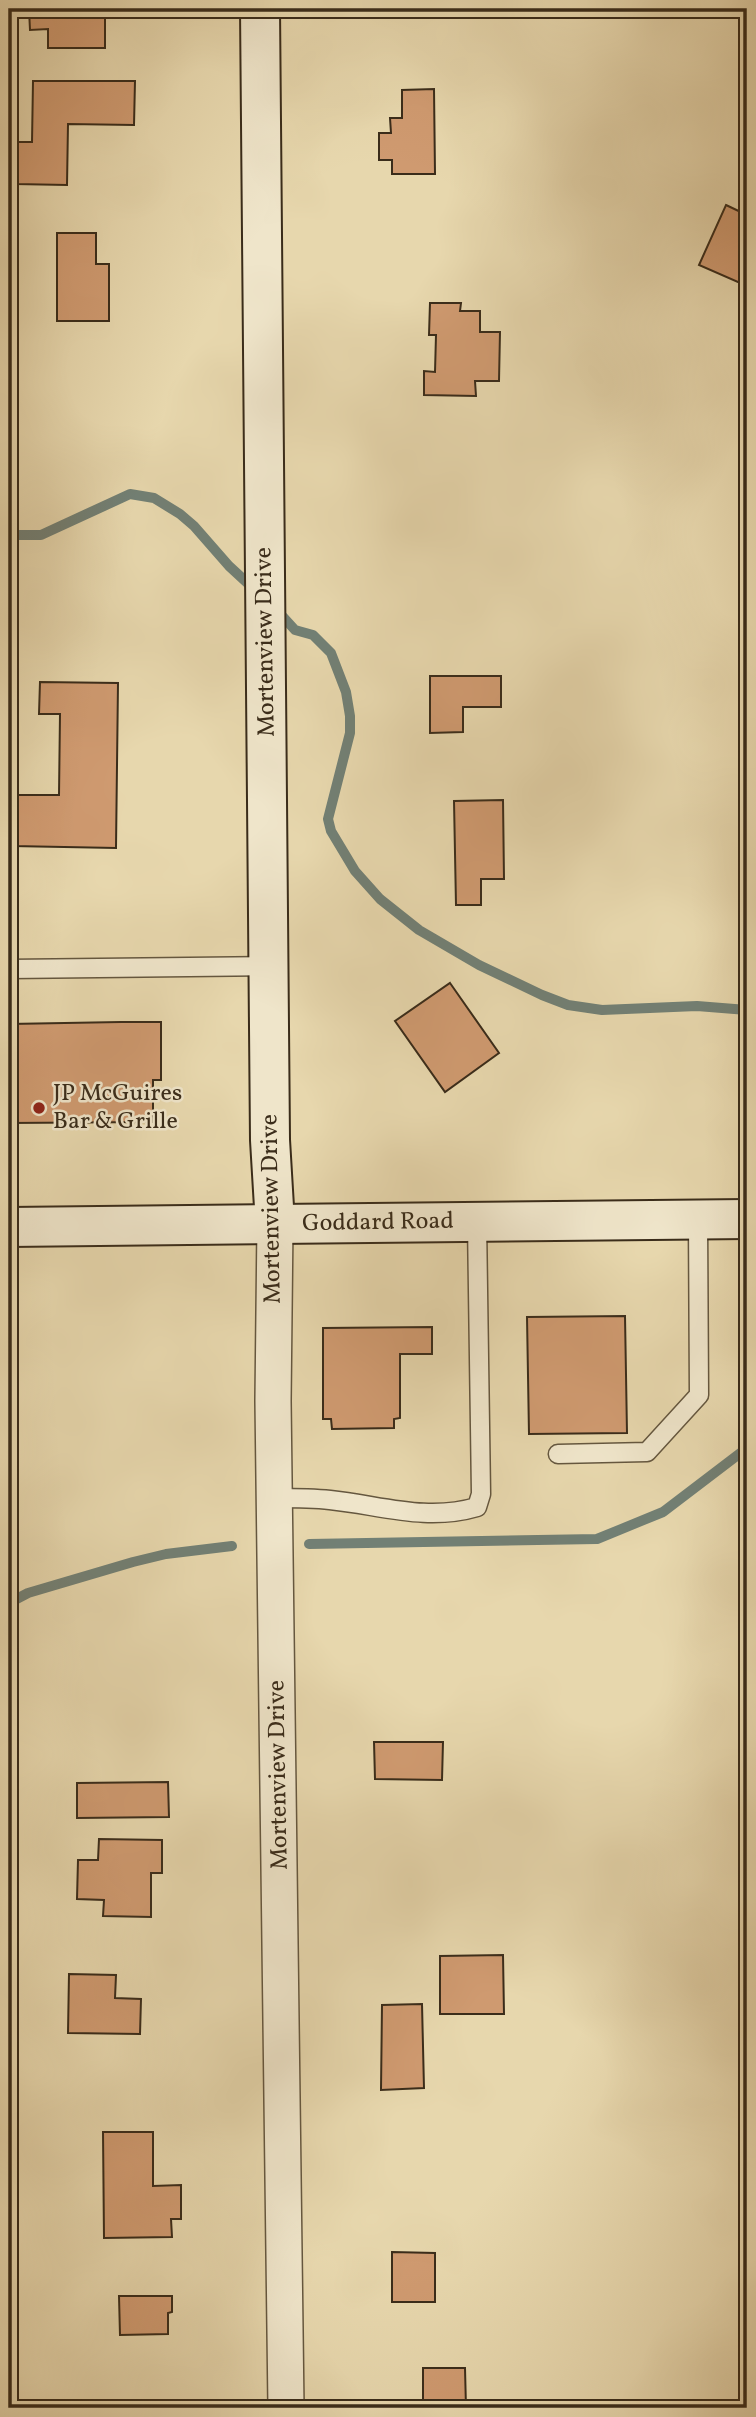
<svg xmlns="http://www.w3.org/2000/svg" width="756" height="2417" viewBox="0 0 756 2417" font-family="Vollkorn,serif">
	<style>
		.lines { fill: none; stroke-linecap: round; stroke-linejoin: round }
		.stream { stroke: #728075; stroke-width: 10 }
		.building { fill: #cf9a70; stroke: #3a2c1a; stroke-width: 2 }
		.lane-casing { stroke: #65573f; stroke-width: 21 }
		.street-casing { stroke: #65573f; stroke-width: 38 }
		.secondary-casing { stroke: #3a2c1a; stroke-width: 42 }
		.lane { stroke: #efe5ca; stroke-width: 18 }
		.street { stroke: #efe5ca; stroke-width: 35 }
		.secondary { stroke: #efe5ca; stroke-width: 38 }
		.poi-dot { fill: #8f2418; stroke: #efe5ca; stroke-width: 2.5 }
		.labels { text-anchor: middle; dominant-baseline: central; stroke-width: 5; stroke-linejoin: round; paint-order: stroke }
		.street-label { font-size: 24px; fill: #3a2c1a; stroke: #efe5ca }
		.poi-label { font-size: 24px; fill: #3a2c1a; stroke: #efe5ca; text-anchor: start }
	</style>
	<rect width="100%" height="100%" fill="#e7d7ad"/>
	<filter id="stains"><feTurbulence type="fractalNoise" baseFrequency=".00286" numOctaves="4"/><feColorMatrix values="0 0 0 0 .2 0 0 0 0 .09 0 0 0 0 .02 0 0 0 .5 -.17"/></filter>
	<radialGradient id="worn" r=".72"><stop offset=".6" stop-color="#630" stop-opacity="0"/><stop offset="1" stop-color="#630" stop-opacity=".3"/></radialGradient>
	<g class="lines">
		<g class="stream">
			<path d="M9 535H41L130 494 154 498 180 514 194 526 229 566 255 590"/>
			<path d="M275 608 295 630 313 635 331 653 346 692 350 716V733L328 819 331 831 355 871 380 899 419 930 479 965 542 995 568 1005 602 1010 697 1006 747 1010"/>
			<path d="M309 1544 597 1539 663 1512 747 1448"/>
			<path d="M9 1603 28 1593 133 1562 166 1554 232 1546"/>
		</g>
	</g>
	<g class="building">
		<path d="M29 9H124V18H105V48H48V29L30 30Z"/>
		<path d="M33 81H135L134 125 68 124 67 185 15 184 16 142H32Z"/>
		<path d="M434 89 435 174H392V160H379V133H391L390 118H402V90Z"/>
		<path d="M726 205 747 215V286L699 265Z"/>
		<path d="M57 233H96V264H109V321H57Z"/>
		<path d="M430 303H461L460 311H480V332H500L499 381H475L476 396 424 395V371L435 372 436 335H429Z"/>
		<path d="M430 676H501V707H463V732L430 733Z"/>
		<path d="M40 682 118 683 116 848 12 846V795H59L60 714H39Z"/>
		<path d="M503 800 504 879H481V905H456L454 801Z"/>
		<path d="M450 983 499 1053 445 1092 395 1021Z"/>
		<path d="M121 1022H161V1080H153V1122L9 1123V1024Z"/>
		<path d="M625 1316 627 1433 529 1434 527 1317Z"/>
		<path d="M432 1327V1354H400V1418L394 1419V1428L332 1429 331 1419H323V1328Z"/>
		<path d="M374 1742H443L442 1780 375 1779Z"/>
		<path d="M168 1782 169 1817 77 1818V1783Z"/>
		<path d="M99 1839 162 1840V1873H151V1917L103 1916 104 1900 77 1899 78 1860H98Z"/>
		<path d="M503 1955 504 2014H440V1956Z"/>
		<path d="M69 1974 116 1975 115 1998 141 1999 140 2034 68 2033Z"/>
		<path d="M422 2004 424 2088 381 2090 382 2005Z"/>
		<path d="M103 2132H153V2186L181 2185V2219H171L172 2237 104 2238Z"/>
		<path d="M392 2252 435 2253V2302H392Z"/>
		<path d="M119 2296H172V2312L168 2313V2334L120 2335Z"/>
		<path d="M423 2368H465L466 2408H402V2405H423Z"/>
	</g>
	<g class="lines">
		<defs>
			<g id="lane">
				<path d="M9 969 268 966"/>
				<path d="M558 1454 647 1452 699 1395 698 1220"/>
				<path d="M275 1498C294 1498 312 1498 330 1500 380 1505 426 1522 477 1507L481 1494 477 1222"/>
			</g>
			<path id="street" d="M275 1224 273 1401 286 2408"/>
			<g id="secondary">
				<path d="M260 9 270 1140 275 1224"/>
				<path d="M9 1227 747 1219"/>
			</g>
		</defs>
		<use href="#lane" class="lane-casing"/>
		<use href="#street" class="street-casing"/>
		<use href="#secondary" class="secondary-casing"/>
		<use href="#lane" class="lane"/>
		<use href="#street" class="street"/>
		<use href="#secondary" class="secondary"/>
	</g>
	<circle class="poi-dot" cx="39" cy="1108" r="7"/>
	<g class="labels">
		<g class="street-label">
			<text transform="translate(266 642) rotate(-91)">Mortenview Drive</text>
			<text transform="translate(272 1209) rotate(-91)">Mortenview Drive</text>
			<text transform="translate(378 1223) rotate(-1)">Goddard Road</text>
			<text transform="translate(279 1775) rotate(-91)">Mortenview Drive</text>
		</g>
		<g class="poi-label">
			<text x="53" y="1094">JP McGuires<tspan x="53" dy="28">Bar &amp; Grille</tspan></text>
		</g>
	</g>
	<rect width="756" height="2417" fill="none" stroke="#e7d7ad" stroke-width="35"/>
	<rect x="10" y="10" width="735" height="2396" fill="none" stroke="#3a2c1a" stroke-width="3.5"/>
	<rect x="18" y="18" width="721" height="2382" fill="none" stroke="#3a2c1a" stroke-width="2"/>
	<rect width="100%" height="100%" filter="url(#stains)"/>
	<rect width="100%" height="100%" fill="url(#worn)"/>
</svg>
